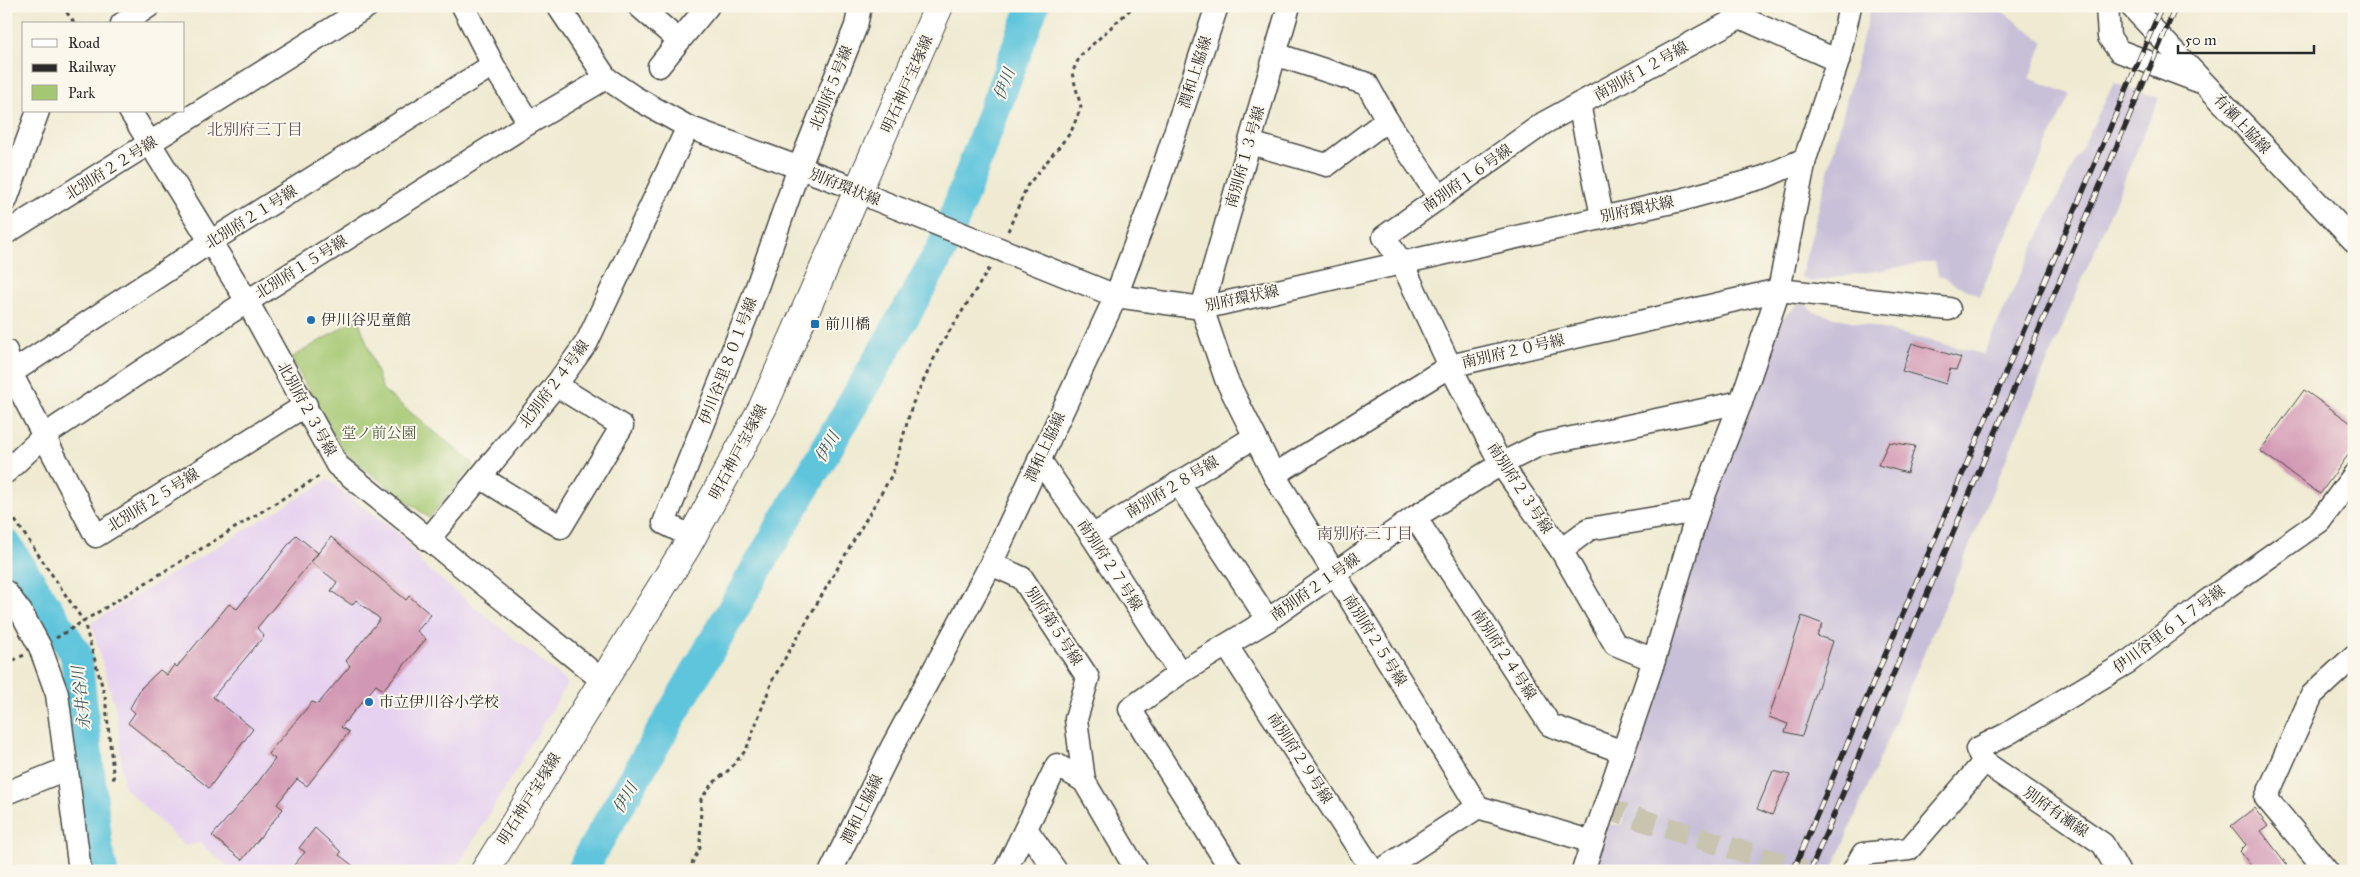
<svg xmlns="http://www.w3.org/2000/svg" width="2360" height="877" viewBox="0 0 2360 877" font-family="'IM FELL Great Primer','Noto Serif JP',serif">
	<style>
		.built { fill: #e6d2f0 }
		.industrial { fill: #c8bfd8 }
		.green { fill: #a4c771; stroke: #68794e }
		.lines { fill: none; stroke-linecap: round; stroke-linejoin: round }
		.river { stroke: #5fc5dc; stroke-width: 32 }
		.building { fill: #d297b3 }
		.minor-tunnel { stroke: #c8c4b0; stroke-width: 22; stroke-dasharray: 22 11; stroke-linecap: butt }
		.minor-casing { stroke: #484844; stroke-width: 25 }
		.major-casing { stroke: #484844; stroke-width: 30 }
		.path { stroke: #484844; stroke-width: 3; stroke-dasharray: 4 4; stroke-linecap: butt }
		.minor { stroke: #fff; stroke-width: 22 }
		.major { stroke: #fff; stroke-width: 28 }
		.rail-casing { stroke: #2b2b2b; stroke-width: 5.5 }
		.rail { stroke: #fbf7ec; stroke-width: 4; stroke-dasharray: 11; stroke-linecap: butt }
		.poi-dot { fill: #1f6fb2; stroke: #fbf7ec; stroke-width: 2 }
		.labels { text-anchor: middle; dominant-baseline: central; stroke-width: 4; stroke-linejoin: round; paint-order: stroke }
		.street-label { font-size: 15px; fill: #2b2b2b; stroke: #fbf7ec }
		.poi-label { font-size: 15px; fill: #2b2b2b; stroke: #fbf7ec; text-anchor: start }
		.park-label { font-size: 15px; fill: #4f5a40; stroke: #fbf7ec }
		.water-label { font-size: 16px; font-style: italic; fill: #3b5960; stroke: #fbf7ec }
		.neighbourhood-label { font-size: 16px; fill: #65515b; stroke: #fbf7ec }
	</style>
	<rect width="100%" height="100%" fill="#fbf7ec"/>
	<filter id="ink" filterUnits="userSpaceOnUse"><feTurbulence type="fractalNoise" baseFrequency=".02" numOctaves="2"/><feDisplacementMap in="SourceGraphic" scale="10" xChannelSelector="R" yChannelSelector="G"/><feConvolveMatrix kernelMatrix="1 2 1 2 8 2 1 2 1" color-interpolation-filters="sRGB"/></filter>
	<filter id="wash" filterUnits="userSpaceOnUse"><feTurbulence type="fractalNoise" baseFrequency=".0096" numOctaves="4" result="noise"/><feDisplacementMap in="SourceGraphic" scale="20" xChannelSelector="R" yChannelSelector="G"/><feGaussianBlur stdDeviation="1.12" result="paint"/><feColorMatrix in="noise" values="0 0 0 0 0 0 0 0 0 0 0 0 0 0 0 0 0 1.4 0 .05"/><feComposite in="paint" operator="in"/></filter>
	<g filter="url(#wash)">
		<rect width="100%" height="100%" fill="#efead1"/>
		<path class="built" d="M328 480 404 538 423 565 568 683 455 871H233L199 843 185 846 124 787 116 710 91 623Z"/>
		<g class="industrial">
			<path d="M1871 6H1995L2044 42 2029 78 2070 94 1979 296 1938 275 1935 261 1810 282 1801 276Z"/>
			<path d="M2114 83 2159 98 1832 871H1593L1608 824 1622 825 1628 805 1616 800 1774 326 1801 301 1814 312 1983 354 2055 202Z"/>
		</g>
		<path class="green" d="M358 318 383 390 474 464 429 518 344 453 291 358Z"/>
		<g class="lines">
			<g class="river">
				<path d="M6 545 76 654 97 848 102 871"/>
				<path d="M583 871 591 853 911 304 944 245 1033 6"/>
			</g>
		</g>
		<g id="blocks">
			<g class="building">
				<path d="M1912 343 1961 358 1956 370 1950 369 1946 384 1902 371Z"/>
				<path d="M2304 390 2354 425V447L2320 494 2260 451Z"/>
				<path d="M1889 442 1915 446 1907 473 1878 465Z"/>
				<path d="M296 535 318 553 257 628 264 636 213 697 253 729 209 788 128 723 135 713 130 708 141 688 160 670 167 675 174 665 177 667 229 604 237 609Z"/>
				<path d="M331 537 406 600 409 596 431 615 417 631 426 639 383 690 376 685 341 727 349 732 307 786 297 779 277 804 283 809 242 860 212 836 256 785 275 759 268 754 312 702 318 704 350 666 346 661 380 619 356 600 352 605 331 591 337 582 311 562Z"/>
				<path d="M1802 616 1823 624 1817 636 1833 641 1802 736 1785 732 1788 724 1769 717Z"/>
				<path d="M1773 771 1790 775 1772 815 1757 809Z"/>
				<path d="M2254 808 2268 826 2261 831 2292 871H2255L2240 851 2246 845 2231 826Z"/>
				<path d="M315 828 341 852 339 855 360 871H289L305 852 299 848Z"/>
			</g>
		</g>
	</g>
	<g filter="url(#ink)">
		<use href="#blocks" fill-opacity="0" stroke="#484844" stroke-width="1"/>
		<g class="lines">
			<path class="minor-tunnel" d="M1604 808 1805 871"/>
			<defs>
				<g id="minor">
					<path d="M463 6 493 65 529 123"/>
					<path d="M558 6 606 78 634 97 688 127 860 190 875 199 1116 296 1202 308 1681 200 1764 177 1805 159 1838 61 1850 6"/>
					<path d="M639 6 679 41 708 6"/>
					<path d="M1289 6 1202 308 1226 379 1274 475 1478 807"/>
					<path d="M1733 6 1740 17 1838 61"/>
					<path d="M2107 6 2109 37 2119 51 2198 81"/>
					<path d="M2131 6 2354 241"/>
					<path d="M122 24 149 6"/>
					<path d="M659 66 679 41"/>
					<path d="M1579 104 1544 123 1384 237 1402 263 1450 366 1501 464 1561 550 1615 644 1654 660"/>
					<path d="M130 111 247 301 337 465 602 680"/>
					<path d="M1387 120 1439 197"/>
					<path d="M1250 143 1327 165 1387 120 1367 84 1275 54"/>
					<path d="M6 200 38 111"/>
					<path d="M1602 216 1579 104 1740 17 1745 6"/>
					<path d="M6 233 368 6"/>
					<path d="M6 351 11 373 96 536 306 405"/>
					<path d="M11 373 210 242 493 65"/>
					<path d="M1039 459 1092 536 1180 673"/>
					<path d="M6 472 45 435 229 313 529 123 606 78"/>
					<path d="M1274 475 1450 366 1779 290 1949 309"/>
					<path d="M480 477 561 527 622 426 556 385"/>
					<path d="M1178 483 1268 620"/>
					<path d="M1415 517 1550 725 1623 752"/>
					<path d="M1092 536 1253 438"/>
					<path d="M692 537 664 523 748 312 799 168 856 26 860 6"/>
					<path d="M428 540 556 385 587 342 688 127"/>
					<path d="M1561 550 1589 529 1698 511"/>
					<path d="M991 564 1022 578 1088 678 1076 719 1084 781 1137 871"/>
					<path d="M6 592 21 612 40 647 57 694 80 871"/>
					<path d="M1227 646 1373 871"/>
					<path d="M6 793 66 769"/>
					<path d="M1026 829 1056 871"/>
					<path d="M831 871 891 749 991 564 1116 296 1159 181 1217 6"/>
					<path d="M1005 871 1057 765 1084 781"/>
					<path d="M1232 871 1130 709 1180 673 1268 620 1415 517 1501 464 1539 445 1741 402"/>
					<path d="M1380 871 1478 807 1592 842"/>
					<path d="M1583 871 1654 660 1698 511 1741 402 1779 290 1805 159"/>
					<path d="M1853 871 1863 854 1909 849 1984 762"/>
					<path d="M2118 871 2103 844 1984 762 1977 749 2007 734 2128 662 2204 603 2320 521 2354 475"/>
					<path d="M2327 871 2266 798 2312 695 2354 656"/>
				</g>
				<path id="major" d="M485 871 687 546 763 407 939 6"/>
			</defs>
			<use href="#minor" class="minor-casing"/>
			<use href="#major" class="major-casing"/>
			<g class="path">
				<path d="M62 6 75 24"/>
				<path d="M1008 231 1027 186 1071 132 1081 107 1072 73 1080 56 1134 6"/>
				<path d="M6 507 84 622 105 696 114 782"/>
				<path d="M56 638 321 475"/>
				<path d="M6 664 24 655"/>
				<path d="M688 871 700 848 701 799 712 784 730 769 746 750 773 679 893 473 912 405 940 346 991 266"/>
			</g>
			<use href="#minor" class="minor"/>
			<use href="#major" class="major"/>
			<defs>
				<g id="rail">
					<path d="M1793 871 2162 6"/>
					<path d="M1810 871 2176 6"/>
				</g>
			</defs>
			<use href="#rail" class="rail-casing"/>
			<use href="#rail" class="rail"/>
		</g>
	</g>
	<g class="poi-dot">
		<circle cx="311" cy="320" r="5"/>
		<rect x="810" y="319" width="10" height="10" rx="2.5"/>
		<circle cx="369" cy="702" r="5"/>
	</g>
	<g class="labels">
		<g class="street-label">
			<text transform="translate(1641 71) rotate(-29)">南別府１２号線</text>
			<text transform="translate(1195 72) rotate(-72)">潤和上脇線</text>
			<text transform="translate(907 84) rotate(-66)">明石神戸宝塚線</text>
			<text transform="translate(831 88) rotate(-68)">北別府５号線</text>
			<text transform="translate(2242 124) rotate(47)">有瀬上脇線</text>
			<text transform="translate(1245 157) rotate(-74)">南別府１３号線</text>
			<text transform="translate(111 168) rotate(-32)">北別府２２号線</text>
			<text transform="translate(1467 178) rotate(-35)">南別府１６号線</text>
			<text transform="translate(845 187) rotate(22)">別府環状線</text>
			<text transform="translate(1637 209) rotate(-12)">別府環状線</text>
			<text transform="translate(251 217) rotate(-32)">北別府２１号線</text>
			<text transform="translate(301 267) rotate(-32)">北別府１５号線</text>
			<text transform="translate(1242 298) rotate(-12)">別府環状線</text>
			<text transform="translate(1513 351) rotate(-13)">南別府２０号線</text>
			<text transform="translate(728 361) rotate(-69)">伊川谷里８０１号線</text>
			<text transform="translate(554 384) rotate(-53)">北別府２４号線</text>
			<text transform="translate(307 409) rotate(61)">北別府２３号線</text>
			<text transform="translate(1045 447) rotate(-65)">潤和上脇線</text>
			<text transform="translate(738 452) rotate(-62)">明石神戸宝塚線</text>
			<text transform="translate(1172 487) rotate(-31)">南別府２８号線</text>
			<text transform="translate(1520 488) rotate(57)">南別府２３号線</text>
			<text transform="translate(153 500) rotate(-32)">北別府２５号線</text>
			<text transform="translate(1110 565) rotate(57)">南別府２７号線</text>
			<text transform="translate(1315 587) rotate(-35)">南別府２１号線</text>
			<text transform="translate(1054 626) rotate(57)">別府第５号線</text>
			<text transform="translate(2169 629) rotate(-37)">伊川谷里６１７号線</text>
			<text transform="translate(1375 640) rotate(58)">南別府２５号線</text>
			<text transform="translate(1504 654) rotate(57)">南別府２４号線</text>
			<text transform="translate(1300 758) rotate(57)">南別府２９号線</text>
			<text transform="translate(529 799) rotate(-58)">明石神戸宝塚線</text>
			<text transform="translate(862 809) rotate(-64)">潤和上脇線</text>
			<text transform="translate(2056 812) rotate(35)">別府有瀬線</text>
		</g>
		<g class="poi-label">
			<text x="321" y="320">伊川谷児童館</text>
			<text x="825" y="324">前川橋</text>
			<text x="379" y="702">市立伊川谷小学校</text>
		</g>
		<g class="park-label">
			<text x="379" y="433">堂ノ前公園</text>
		</g>
		<g class="water-label">
			<text transform="translate(1004 84) rotate(-69)">伊川</text>
			<text transform="translate(827 447) rotate(-60)">伊川</text>
			<text transform="translate(81 698) rotate(-96)">永井谷川</text>
			<text transform="translate(625 798) rotate(-60)">伊川</text>
		</g>
		<g class="neighbourhood-label">
			<text x="255" y="129">北別府三丁目</text>
			<text x="1365" y="533">南別府三丁目</text>
		</g>
	</g>
	<rect width="2360" height="877" fill="none" stroke="#fbf7ec" stroke-width="25"/>
	<rect x="22" y="22" width="162" height="90" fill="#fbf7ec" stroke="#a8a59f"/>
	<rect x="32" y="39" width="25" height="8" fill="#ffffff" stroke="#a8a59f"/>
	<text x="68" y="48" font-size="15" fill="#2b2b2b">Road</text>
	<rect x="32" y="64" width="25" height="8" fill="#2b2b2b" stroke="#a8a59f"/>
	<text x="68" y="72" font-size="15" fill="#2b2b2b">Railway</text>
	<rect x="32" y="85" width="25" height="15" fill="#a4c771" stroke="#a8a59f"/>
	<text x="68" y="98" font-size="15" fill="#2b2b2b">Park</text>
	<path d="M2178 45v8h136v-8" fill="none" stroke="#2b2b2b" stroke-width="2.5"/>
	<text x="2185" y="45" font-size="15" fill="#2b2b2b" stroke="#fbf7ec" stroke-width="4" paint-order="stroke">50 m</text>
</svg>
